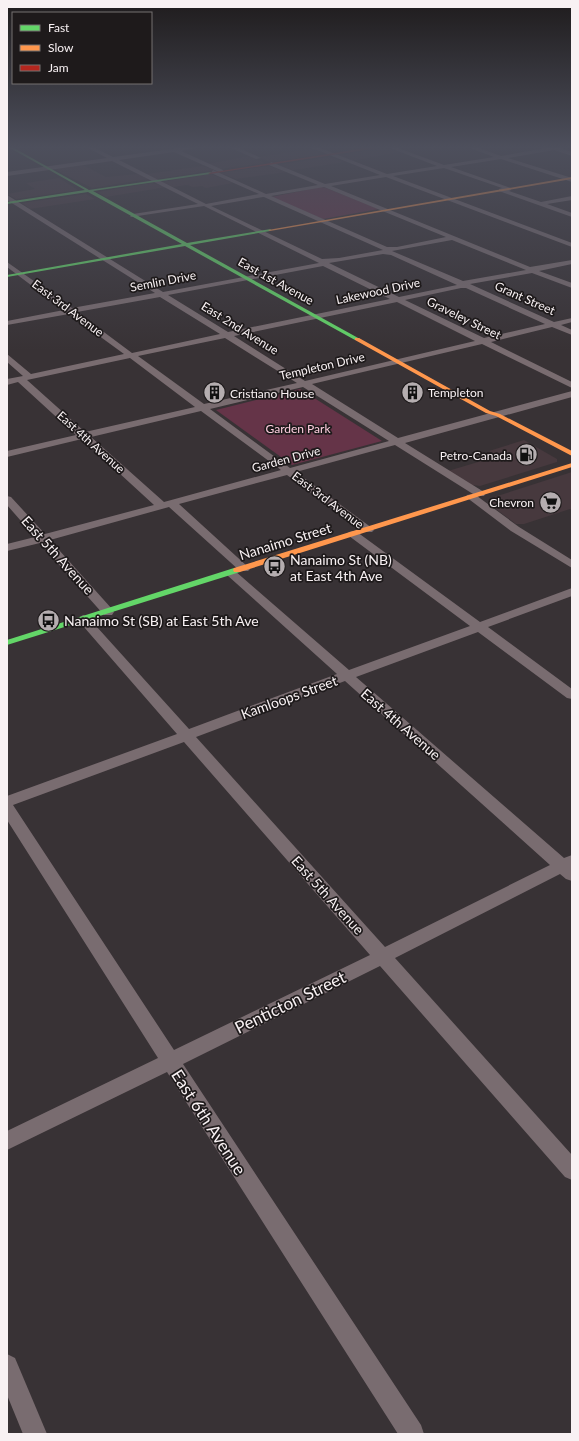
<svg xmlns="http://www.w3.org/2000/svg" width="579" height="1441" viewBox="0 0 579 1441" font-family="Lato,sans-serif">
	<style>
		.built { fill: #47393e }
		.green { fill: #653448 }
		.lines { fill: none; stroke-linecap: round; stroke-linejoin: round }
		.street { fill: #796c70; fill-rule: evenodd }
		.fast { fill: #63d668; fill-rule: evenodd }
		.slow { fill: #ff974d; fill-rule: evenodd }
		.jam { fill: #b3261e; fill-rule: evenodd }
		.labels { text-anchor: middle; dominant-baseline: central; stroke-width: 3.5; stroke-linejoin: round; paint-order: stroke }
		.far-street-label { font-size: 12px; fill: #f8f1f3; stroke: #1e1a1b }
		.far-poi-label { font-size: 12px; fill: #f8f1f3; stroke: #1e1a1b; text-anchor: start }
		.far-park-label { font-size: 12px; fill: #fecedf; stroke: #1e1a1b }
		.street-label { font-size: 14px; fill: #f8f1f3; stroke: #1e1a1b }
		.poi-label { font-size: 14px; fill: #f8f1f3; stroke: #1e1a1b; text-anchor: start }
		.near-street-label { font-size: 17px; fill: #f8f1f3; stroke: #1e1a1b }
	</style>
	<rect width="100%" height="100%" fill="#383235"/>
	<g class="built">
		<path d="M385 148 400 152 351 161 339 155Z"/>
		<path d="M311 149 324 154 270 162 258 157Z"/>
		<path d="M249 156 265 163 219 169 208 164Z"/>
		<path d="M329 157 345 162 294 170H289L278 165Z"/>
		<path d="M83 165 106 177 138 174 149 179 92 188 54 169Z"/>
		<path d="M203 166 215 170 156 179 147 174Z"/>
		<path d="M269 166 287 172 236 179 220 173Z"/>
		<path d="M211 174 233 183 206 188 202 186 193 187 187 185 173 187 162 182Z"/>
		<path d="M59 178 78 190 16 199 7 194 35 189 26 183Z"/>
		<path d="M152 183 167 187 106 197 97 192Z"/>
		<path d="M86 194 95 199 30 209 22 203Z"/>
		<path d="M524 440 557 459V462L480 486 472 485 448 471 498 456 489 451Z"/>
		<path d="M572 472V510L570 509 524 524H516L497 510 488 501 491 498Z"/>
	</g>
	<g class="green">
		<path d="M321 187 326 188 379 209 323 219 271 197Z"/>
		<path d="M300 389 382 441 292 465 216 410Z"/>
	</g>
	<g class="lines">
		<g class="street">
			<path d="M88 148H95L113 157 179 148H195L181 151 223 170V172H219L174 152 119 160 206 204 259 194 211 173 213 170 266 194 318 185 269 165 271 162 325 184 380 175 312 148H320L387 174 437 166 390 148H398L444 165 494 157 470 148H479L501 156 546 148H561L572 152V156L554 150 508 158 572 178V182L501 159 451 167 511 188V190L509 191 541 202 572 196V200L547 204 572 213V217L499 191V189L502 188 444 168 393 176 572 243V247L386 177 331 186 530 267 572 260V264L539 271 572 283V288L532 273 470 284 554 322 572 318V322L561 325 572 330V335L552 327 491 342 572 382V388L482 344 312 384 398 438 572 391V397L405 443 484 492 485 494 484 496H477L519 527 572 560V568L511 531 466 497 467 495 473 494 395 445 296 472 372 528 374 530 372 532H364L287 475 179 504 248 567 250 569 248 571H240L169 507 50 540 112 609 114 612 112 615H104L40 543 7 551V544L35 537 7 505V496L11 497 45 534 154 505 82 439 7 457V451L76 435 18 382 7 385V379L23 376 7 362V354L31 374 124 354 69 314 7 325V321L64 310 7 267V262L72 308 155 293 7 200V195L163 292 319 263 204 206 131 217 130 216 133 214 198 204 112 161 7 176V172L107 158ZM324 187 446 237 397 247H387L271 196ZM263 197H264L383 250 339 258 322 259 211 206ZM452 240 526 270 463 281 392 251ZM383 254 391 255 457 285 399 297 329 263ZM323 266 390 299 228 332 168 295ZM461 288H466L545 324 484 338 405 300ZM160 297 220 334 132 353 77 312ZM397 302 475 341 305 381 234 336ZM225 338 297 383 204 404 138 356ZM130 358 195 407 85 432 27 380ZM303 387 389 441 290 468 210 409ZM201 411 281 470 164 502 91 437Z"/>
			<path d="M231 148H239L261 158 256 159Z"/>
			<path d="M353 531 357 532 480 622 572 588V596L488 627 572 689V699L567 698 478 632 356 677 564 858 572 855V881L566 879 560 874 395 958 572 1155V1180L565 1177 380 966 183 1064 421 1425 424 1434H398L167 1072 7 1150V1131L158 1058 7 820V796L177 734 77 619 83 615 87 616 189 729 337 674 227 575 225 573 227 571H235L349 670 470 626 349 536 347 534 349 532ZM345 681 550 865 385 947 196 737ZM184 742 370 955 174 1050 13 805Z"/>
			<path d="M7 1354 15 1358 47 1434H23L7 1395Z"/>
		</g>
		<g class="fast">
			<path d="M14 148 89 190 211 172 210 174 93 191 187 243 271 229 270 231 190 245 360 339 355 340 185 246 7 277V275L182 244 88 192 7 204V202L85 190 10 148Z"/>
			<path d="M234 568H240L241 570 240 572 7 645V640Z"/>
		</g>
		<g class="slow">
			<path d="M572 177V179L270 231 268 230Z"/>
			<path d="M355 338H359L490 411 500 414 572 451V456L496 416 486 413 355 340Z"/>
			<path d="M572 463V467L240 572H234L233 570 234 568Z"/>
		</g>
		<path class="jam" d="M366 148H377L210 174 208 173Z"/>
	</g>
	<linearGradient id="sky" x2="0" y2="1"><stop stop-color="#1f1c1d"/><stop offset="0.42" stop-color="#4d4f5c"/><stop offset="1" stop-color="#4d4f5c" stop-opacity="0"/></linearGradient>
	<rect width="579" height="350" fill="url(#sky)"/>
	<defs>
		<symbol id="building-disc" viewBox="-11 -11 22 22"><circle r="9.5" fill="#b5aeb0" stroke="#1e1a1b"/><path d="M-4-6H4V6H1V3H-1V6H-4ZM-2.5-4.3h1.7v1.8h-1.7ZM.8-4.3h1.7v1.8H.8ZM-2.5-1h1.7V.8h-1.7ZM.8-1h1.7V.8H.8Z" fill="#111"/></symbol>
		<symbol id="fuel-disc" viewBox="-11 -11 22 22"><circle r="9.5" fill="#b5aeb0" stroke="#1e1a1b"/><path d="M-5.5-6h7V0h2V4h1.3V-2.5L3-4.5l.8-.8L6-3V5H2.5V1h-1V6h-7ZM-4.2-4.7v3.2H.2V-4.7Z" fill="#111"/></symbol>
		<symbol id="supermarket-disc" viewBox="-11 -11 22 22"><circle r="9.5" fill="#b5aeb0" stroke="#1e1a1b"/><path d="M-6-5.5h2.5l.6 2H6L4.5 2H-2.5L-4.4-4H-6ZM-1.5 3.2a1.3 1.3 0 1 0 .1 0ZM3 3.2a1.3 1.3 0 1 0 .1 0Z" fill="#111"/></symbol>
		<symbol id="bus-disc" viewBox="-11 -11 22 22"><circle r="9.5" fill="#b5aeb0" stroke="#1e1a1b"/><path d="M-5-6H5V4H4V6H2V4H-2V6H-4V4H-5ZM-3.5-4V0h7V-4ZM-3.5 1.2v1.5H-2V1.2ZM2 1.2v1.5H3.5V1.2Z" fill="#111"/></symbol>
	</defs>
	<g fill-rule="evenodd">
		<use href="#building-disc" x="400" y="380" width="25" height="25"/>
		<use href="#building-disc" x="202" y="380" width="25" height="25"/>
		<use href="#fuel-disc" x="514" y="442" width="25" height="25"/>
		<use href="#supermarket-disc" x="538" y="490" width="25" height="25"/>
		<use href="#bus-disc" x="262" y="554" width="25" height="25"/>
		<use href="#bus-disc" x="36" y="608" width="25" height="25"/>
	</g>
	<g class="labels">
		<g class="far-street-label">
			<text transform="translate(163 281) rotate(-11)">Semlin Drive</text>
			<text transform="translate(276 281) rotate(29)">East 1st Avenue</text>
			<text transform="translate(378 291) rotate(-12)">Lakewood Drive</text>
			<text transform="translate(525 298) rotate(24)">Grant Street</text>
			<text transform="translate(68 308) rotate(37)">East 3rd Avenue</text>
			<text transform="translate(464 318) rotate(26)">Graveley Street</text>
			<text transform="translate(240 328) rotate(32)">East 2nd Avenue</text>
			<text transform="translate(322 366) rotate(-13)">Templeton Drive</text>
			<text transform="translate(91 442) rotate(42)">East 4th Avenue</text>
			<text transform="translate(286 459) rotate(-15)">Garden Drive</text>
			<text transform="translate(328 500) rotate(37)">East 3rd Avenue</text>
		</g>
		<g class="far-poi-label">
			<text x="428" y="392">Templeton</text>
			<text x="230" y="393">Cristiano House</text>
			<text x="512" y="455" text-anchor="end">Petro-Canada</text>
			<text x="534" y="502" text-anchor="end">Chevron</text>
		</g>
		<g class="far-park-label">
			<text x="298" y="428">Garden Park</text>
		</g>
		<g class="street-label">
			<text transform="translate(285 541) rotate(-17)">Nanaimo Street</text>
			<text transform="translate(58 555) rotate(48)">East 5th Avenue</text>
			<text transform="translate(289 697) rotate(-20)">Kamloops Street</text>
			<text transform="translate(401 724) rotate(41)">East 4th Avenue</text>
			<text transform="translate(328 895) rotate(48)">East 5th Avenue</text>
		</g>
		<g class="poi-label">
			<text x="290" y="559">Nanaimo St (NB)<tspan x="290" dy="16">at East 4th Ave</tspan></text>
			<text x="64" y="620">Nanaimo St (SB) at East 5th Ave</text>
		</g>
		<g class="near-street-label">
			<text transform="translate(290 1002) rotate(-26)">Penticton Street</text>
			<text transform="translate(209 1122) rotate(57)">East 6th Avenue</text>
		</g>
	</g>
	<rect width="579" height="1441" fill="none" stroke="#f8f1f3" stroke-width="16"/>
	<rect x="12" y="12" width="140" height="72" fill="#1e1a1b" stroke="#757071"/>
	<rect x="20" y="25" width="20" height="6" fill="#63d668" stroke="#757071"/>
	<text x="48" y="32" font-size="12" fill="#f8f1f3">Fast</text>
	<rect x="20" y="45" width="20" height="6" fill="#ff974d" stroke="#757071"/>
	<text x="48" y="52" font-size="12" fill="#f8f1f3">Slow</text>
	<rect x="20" y="65" width="20" height="6" fill="#b3261e" stroke="#757071"/>
	<text x="48" y="72" font-size="12" fill="#f8f1f3">Jam</text>
</svg>
